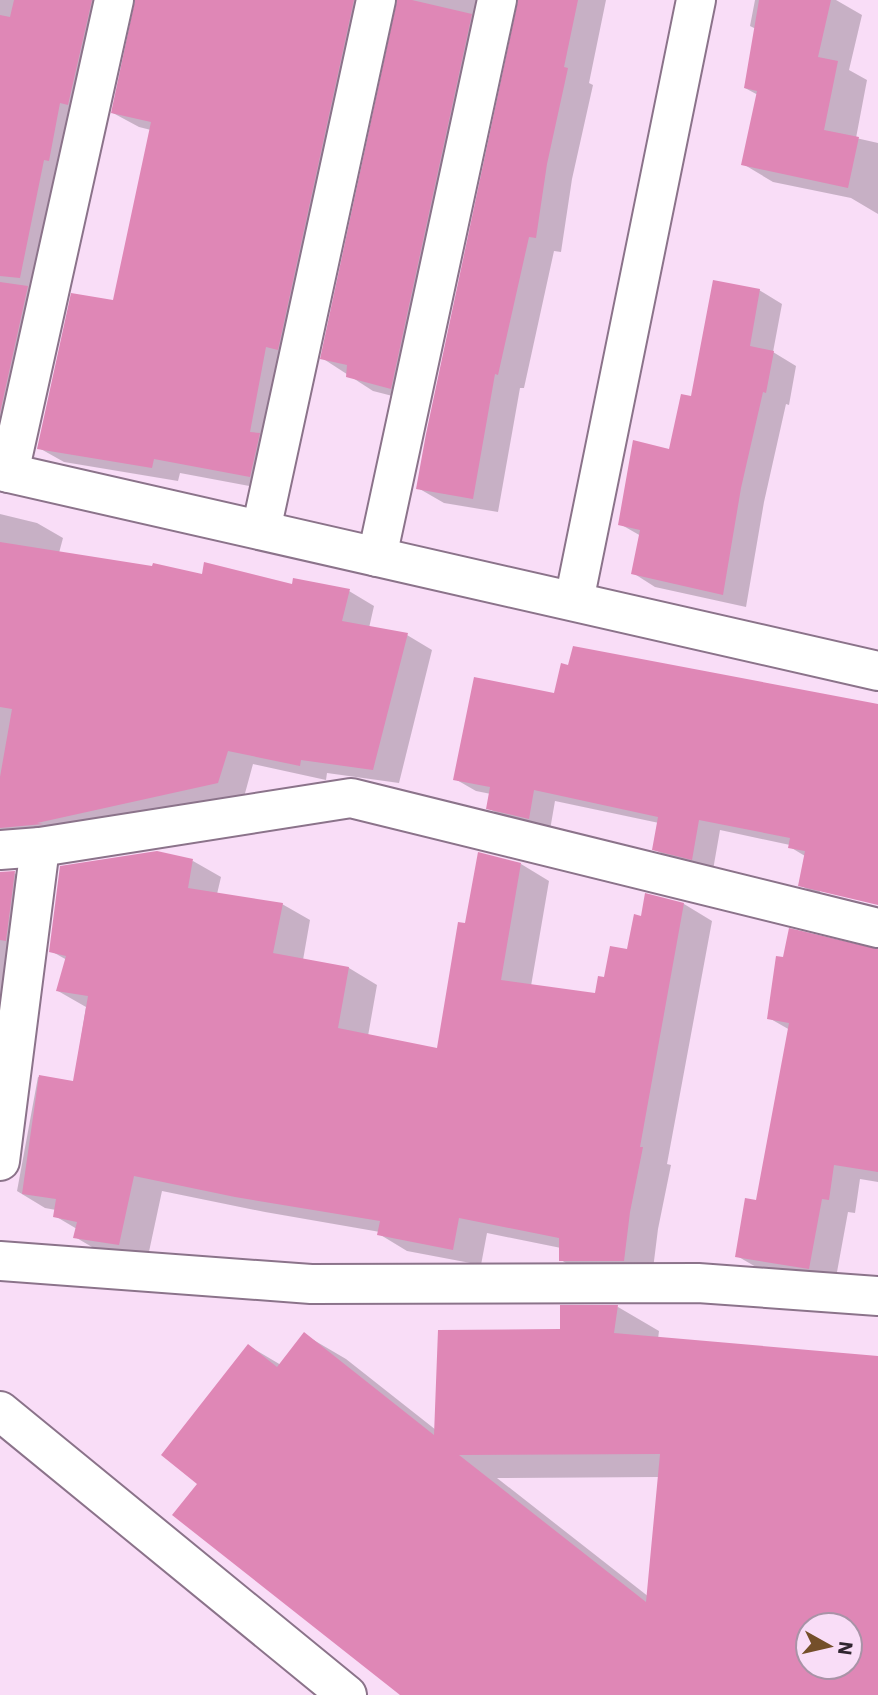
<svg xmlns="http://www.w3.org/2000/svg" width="878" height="1695" viewBox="0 0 878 1695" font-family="'IBM Plex Sans',sans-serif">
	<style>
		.shadow { fill: #0003; fill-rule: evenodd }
		.building { fill: #df87b6; fill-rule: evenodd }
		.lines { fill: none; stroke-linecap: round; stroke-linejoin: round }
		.street-casing { stroke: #8b738a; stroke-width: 42 }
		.street { stroke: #fff; stroke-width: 38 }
	</style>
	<rect width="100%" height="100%" fill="#f9ddf7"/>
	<g class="shadow">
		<path d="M0 0H123L0 451Z"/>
		<path d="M137 0H385L276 491 180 473 178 481 64 462 39 448 114 302 151 130 139 127 113 113Z"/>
		<path d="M399 0H506L416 402 373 391 322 358Z"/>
		<path d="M520 0H606L589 83 593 85 572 179 561 252 554 251 524 388H520L498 512 444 503 418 488Z"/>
		<path d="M755 0H836L862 15 849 70 867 80 856 138 878 143V214L851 198 773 182 743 164 758 95 745 88 756 29 750 26Z"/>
		<path d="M759 290 782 304 773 352 796 366 789 405 786 404 764 502 746 607 655 587 633 573 641 536 620 524 671 451 692 398Z"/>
		<path d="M0 514 37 523 63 538 59 553 203 576 349 591 374 606 369 628 407 635 432 650 399 783 327 773 326 780 253 764 244 797 62 837 0 831Z"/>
		<path d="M555 695 878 706V904L820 889V893L878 907V911L821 897 800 885 805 856 790 847V845L720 830 713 870 675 861 654 849 659 823 555 801 550 830 509 820 488 808 491 794 476 791 455 779Z"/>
		<path d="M193 861 221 877 217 894 282 904 310 920 303 960 349 968 377 985 368 1036 439 1050 467 925 521 864 549 881 531 986 596 995 605 979 629 951 642 918 684 904 712 921 667 1164 671 1165 658 1229 652 1277H589L561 1260V1248L487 1233 481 1265 407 1251 379 1234 380 1232 265 1212 162 1191 147 1261 104 1254 75 1237 77 1229 55 1216 56 1210 45 1208 17 1191 38 1077 74 1083 86 1007 58 991 67 960 51 951Z"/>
		<path d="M0 873H14L49 893 0 1017Z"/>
		<path d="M878 957V1182L860 1179 855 1213 848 1212 835 1283 763 1271 737 1256 757 1202 790 1030 769 1018Z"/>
		<path d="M618 1307 659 1331 658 1339 878 1358V1695H402L199 1483 249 1346 281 1365 305 1335 346 1359 436 1430 562 1331ZM659 1477 649 1597 497 1478ZM808 1625H850V1667H808Z"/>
	</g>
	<g class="building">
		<path d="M14 0H92L68 105 60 103 49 161 44 160 20 278 0 276V15L10 17Z"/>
		<path d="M135 0H354L278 350 266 347 250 432 260 433 250 477 154 459 152 468 37 449 71 293 113 300 151 122 111 113Z"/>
		<path d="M397 0H412L472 14 391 389 346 377 347 365 320 359Z"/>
		<path d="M518 0H578L564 67 568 68 547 164 536 238 529 237 498 375 495 374 473 499 416 489 426 434Z"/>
		<path d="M759 0H831L818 57 838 61 824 130 859 137 848 188 741 165 757 91 744 88Z"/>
		<path d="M713 280 760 289 750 346 774 351 766 393 763 392 741 488 723 595 631 574 640 530 618 525 633 440 669 449 681 394 691 396Z"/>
		<path d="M0 282 28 286 0 413Z"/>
		<path d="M0 542 152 566 153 563 202 574 204 562 292 584 293 578 350 589 342 621 408 633 373 770 301 760 300 766 228 751 218 783 37 823 43 824 0 828V777L12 709 0 707Z"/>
		<path d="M573 646 878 704V905L798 886 805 851 788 848 790 838 699 820 692 860 652 850 658 817 534 790 529 819 486 809 490 787 453 780 474 677 554 693 561 663 568 665Z"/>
		<path d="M157 851 193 859 188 888 283 903 273 953 349 967 338 1028 437 1048 458 922 465 923 478 852 521 863 501 980 595 993 598 976 604 977 610 946 627 949 634 914 641 916 645 893 684 903 640 1147H643L630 1212 624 1261H559V1238L459 1218 453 1250 377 1235 380 1221 235 1197 134 1176 119 1245 73 1238 77 1222 53 1217 56 1199 22 1194 39 1075 73 1081 88 996 56 991 66 956 49 952 60 866Z"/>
		<path d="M15 871 6 941 0 940V872Z"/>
		<path d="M789 928 878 949V1172L834 1165 829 1200 822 1199 809 1269 735 1257 745 1198 756 1200 789 1023 767 1019 776 956 783 957Z"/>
		<path d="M560 1305H618L614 1333 878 1356V1695H400L172 1515 197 1484 161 1455 248 1344 277 1367 304 1332 434 1435 438 1330 560 1329ZM660 1454 646 1602 459 1455ZM808 1625H850V1667H808Z"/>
	</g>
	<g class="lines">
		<defs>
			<g id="street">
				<path d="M0 471 878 671"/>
				<path d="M9 473 114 0"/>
				<path d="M261 530 376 0"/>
				<path d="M377 557 497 0"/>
				<path d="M574 601 696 0"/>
				<path d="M0 850 40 847 351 798 878 928"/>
				<path d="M0 1161 40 847"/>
				<path d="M0 1261 311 1284 698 1283 878 1296"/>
				<path d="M0 1411 347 1695"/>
			</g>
		</defs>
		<use href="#street" class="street-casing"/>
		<use href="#street" class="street"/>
	</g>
	<g transform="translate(829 1646) rotate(98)"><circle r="33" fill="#f9ddf7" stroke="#a993a7" stroke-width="2"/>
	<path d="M0-5L12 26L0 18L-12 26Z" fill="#744f2a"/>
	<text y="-10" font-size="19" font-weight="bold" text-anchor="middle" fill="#30252f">N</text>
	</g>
</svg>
